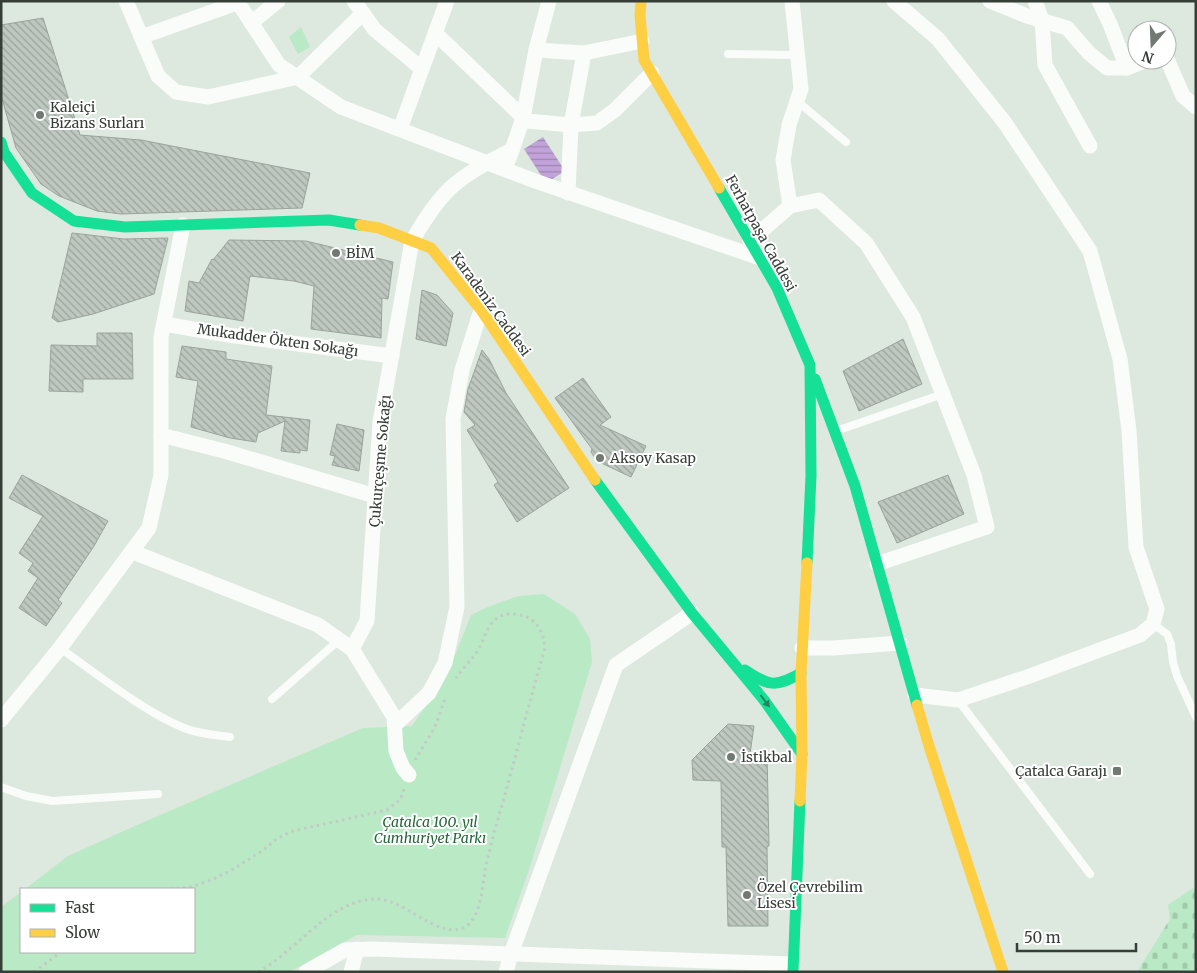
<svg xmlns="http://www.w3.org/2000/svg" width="1197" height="973" viewBox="0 0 1197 973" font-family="Merriweather,serif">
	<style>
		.cemetery { fill: url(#cemetery-stones) }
		.park { fill: #b9eac5 }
		.water { fill: url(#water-rules) }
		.building { fill: url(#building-back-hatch); stroke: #9aa39c }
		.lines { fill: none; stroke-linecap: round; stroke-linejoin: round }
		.path { stroke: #c4c9c6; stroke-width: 3; stroke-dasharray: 2.5 4; stroke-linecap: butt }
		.lane { stroke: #fafcfa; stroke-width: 8 }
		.street { stroke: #fafcfa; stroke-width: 15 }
		.fast { stroke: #16e098; stroke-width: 11 }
		.slow { stroke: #ffcf43; stroke-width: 11 }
		.oneway { fill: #297f5e }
		.poi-dot { fill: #707a72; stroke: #fff; stroke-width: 2 }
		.labels { text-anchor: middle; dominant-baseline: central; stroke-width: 4; stroke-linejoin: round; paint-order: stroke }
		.poi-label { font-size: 14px; fill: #363e38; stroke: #fff; text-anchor: start }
		.street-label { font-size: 14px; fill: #363e38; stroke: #fff }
		.park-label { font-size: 14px; font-style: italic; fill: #25653a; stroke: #fff }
	</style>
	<defs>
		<pattern id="cemetery-stones" width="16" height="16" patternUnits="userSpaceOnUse" patternTransform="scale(1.25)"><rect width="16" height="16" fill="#b9eac5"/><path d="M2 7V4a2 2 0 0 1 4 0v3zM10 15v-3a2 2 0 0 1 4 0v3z" fill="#a0caaa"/></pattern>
		<pattern id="water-rules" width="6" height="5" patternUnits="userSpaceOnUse" patternTransform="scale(1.25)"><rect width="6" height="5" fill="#c2a3d9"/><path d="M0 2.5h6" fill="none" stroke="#9e86b1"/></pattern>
		<pattern id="building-back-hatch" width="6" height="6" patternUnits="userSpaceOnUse" patternTransform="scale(1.25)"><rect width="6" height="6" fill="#bec7c0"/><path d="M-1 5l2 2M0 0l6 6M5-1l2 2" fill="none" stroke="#9ba39d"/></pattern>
	</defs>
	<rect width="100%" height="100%" fill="#dde8df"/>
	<path class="cemetery" d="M1196 886V972H1137L1170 919 1168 905Z"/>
	<g class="park">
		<path d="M301 27 310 47 298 54 289 37Z"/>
		<path d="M544 594 575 614 590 639 592 662 531 864 505 938 357 935 289 972H1V907L21 892V952H194V889H25L68 856 137 825 363 728 412 726 448 673 471 615 488 607 518 596Z"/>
	</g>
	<path class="water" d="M543 137 565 171 546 183 524 149Z"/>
	<g class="building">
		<path d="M43 18 80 135 141 140 310 173 302 208 121 214 97 211 59 196 41 184 16 148 1 95V25Z"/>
		<path d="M72 233 124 239 168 238 154 294 93 314 58 322 52 318Z"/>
		<path d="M229 240 306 241 393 262 388 299 382 298 381 338 311 329 314 286 294 281 250 276 243 321 185 311 189 281 199 283 212 259 213 260Z"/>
		<path d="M422 290 437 295 453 313 446 346 416 339Z"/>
		<path d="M97 333H132L133 379H83V392L49 391 51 345 97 346Z"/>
		<path d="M903 339 922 384 859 411 843 371Z"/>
		<path d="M182 346 226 352V359L272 366 266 415 310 420 307 451 300 450V453L281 451 285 421 258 433 256 442 230 438 191 427 198 381 176 377Z"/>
		<path d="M482 350 489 359 506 393 569 488 517 522 494 485 498 482 467 430 475 425 464 412 468 389Z"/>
		<path d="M583 378 611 417 600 425 646 446 631 477 597 461 591 452 592 449 555 398Z"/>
		<path d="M337 424 364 430 359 471 332 465 335 456 330 455Z"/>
		<path d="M22 475 108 521 94 546 58 600 62 603 46 626 19 608 38 578 28 571 33 563 19 553 43 516 9 498Z"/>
		<path d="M948 475 964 514 897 543 878 502Z"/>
		<path d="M728 724 754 726 750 754 767 753 769 846H767L768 926H728L726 847H722L721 781 693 780 692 760Z"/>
	</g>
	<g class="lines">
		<g class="path">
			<path d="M415 760 435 727 446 696"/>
			<path d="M170 889 191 887 211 880 230 871 262 851 278 838 293 831 387 810 400 800 405 787"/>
			<path d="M34 972 61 952"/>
			<path d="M258 972C297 951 328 901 374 899 404 897 438 941 465 927 481 917 482 888 485 871 491 840 501 810 509 780 521 736 532 692 545 648 544 636 540 625 529 618 523 615 516 614 510 614 487 615 486 639 476 653 470 662 462 669 456 678"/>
		</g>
		<g class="lane">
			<path d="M728 54 797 55"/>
			<path d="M797 101 846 142"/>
			<path d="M836 431 943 394"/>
			<path d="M1153 624 1167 634 1171 644 1173 662 1177 676 1196 717"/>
			<path d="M60 648C97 674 143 711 184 728 198 734 215 735 230 737"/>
			<path d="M272 699 339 640"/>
			<path d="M958 700 1090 874"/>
			<path d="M1 787 26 796 52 801 158 794"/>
		</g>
		<g class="street">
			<path d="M126 1 158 76 176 92 208 97 298 77 363 13"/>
			<path d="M237 1 279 65 341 107 535 181 760 258"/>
			<path d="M354 1 375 30 422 69"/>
			<path d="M894 1 938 39 1005 123 1090 251 1120 359 1129 431 1136 547 1157 609 1153 624 1140 635 1027 677 958 700 915 695"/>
			<path d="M990 1 1027 16 1067 28 1089 53 1107 68H1127L1142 62V60"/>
			<path d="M1035 1 1042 20 1045 65 1090 146"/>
			<path d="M1099 1 1110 24 1127 68"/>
			<path d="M251 23 278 1"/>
			<path d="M435 33 527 121 571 125 597 123 615 110 652 73"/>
			<path d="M141 37 237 3"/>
			<path d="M536 50 584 53 571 125 568 193"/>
			<path d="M584 53 642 41"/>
			<path d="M1167 59 1183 96 1196 107"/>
			<path d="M400 129 447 1"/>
			<path d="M509 159 523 118 536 50 549 1"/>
			<path d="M790 206 783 160 789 125 801 89 792 1"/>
			<path d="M750 241 790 206 819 200 866 243 913 317 974 475 987 527 877 564"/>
			<path d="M164 324 228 335 392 356"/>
			<path d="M161 435 224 451 375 496"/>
			<path d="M133 552 318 625 352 649 394 717 396 751 403 768 409 775"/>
			<path d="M802 648H833L900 643"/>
			<path d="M352 649 367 621 380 422 412 241C423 222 437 199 455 184 472 170 492 160 512 150"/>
			<path d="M1 720 60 648 149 528 161 475V337L183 225"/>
			<path d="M396 724 429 693 445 663 457 607 453 419 462 370 481 310"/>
			<path d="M306 972 345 950 372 949 793 964"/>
			<path d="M351 972 357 949"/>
			<path d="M506 972 511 954 616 665 692 613"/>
		</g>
		<g class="fast">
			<path d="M1 142 4 152 32 193 74 221 125 227 329 220 360 225"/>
			<path d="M719 188 777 288 810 365 811 476 807 563"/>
			<path d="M815 379 855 486 917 705"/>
			<path d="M595 480 692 613 764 700 802 754"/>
			<path d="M745 670C769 686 775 688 801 673"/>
			<path d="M793 972 800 801"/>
		</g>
		<g class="slow">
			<path d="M641 1 640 15 644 60 719 188"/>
			<path d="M360 225 379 228 431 248 481 310 595 480"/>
			<path d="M917 705 929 746 1003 972"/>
			<path d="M800 801 802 754 801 673 807 563"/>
		</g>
	</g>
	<defs><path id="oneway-solid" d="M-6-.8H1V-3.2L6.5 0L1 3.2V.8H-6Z" transform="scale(1.25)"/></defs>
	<use class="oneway" href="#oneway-solid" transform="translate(765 701) rotate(53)"/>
	<g class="poi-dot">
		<circle cx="40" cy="115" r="5"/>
		<circle cx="336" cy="253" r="5"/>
		<circle cx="600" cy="458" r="5"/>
		<circle cx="731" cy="757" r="5"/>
		<rect x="1112" y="766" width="10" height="10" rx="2.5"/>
		<circle cx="747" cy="895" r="5"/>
	</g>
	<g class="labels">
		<g class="poi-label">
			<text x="50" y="107">Kaleiçi<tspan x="50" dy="16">Bizans Surları</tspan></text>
			<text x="346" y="253">BİM</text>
			<text x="610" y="458">Aksoy Kasap</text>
			<text x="741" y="757">İstikbal</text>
			<text x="1107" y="771" text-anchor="end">Çatalca Garajı</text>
			<text x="757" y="887">Özel Çevrebilim<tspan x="757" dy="16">Lisesi</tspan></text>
		</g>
		<g class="street-label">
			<text transform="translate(761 233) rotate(61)">Ferhatpaşa Caddesi</text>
			<text transform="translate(491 304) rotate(54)">Karadeniz Caddesi</text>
			<text transform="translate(278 340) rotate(8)">Mukadder Ökten Sokağı</text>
			<text transform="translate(380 461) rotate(-85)">Çukurçeşme Sokağı</text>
		</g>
		<g class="park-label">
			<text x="430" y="822">Çatalca 100. yıl<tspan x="430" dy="16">Cumhuriyet Parkı</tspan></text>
		</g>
	</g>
	<rect width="1197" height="973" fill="none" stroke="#363e38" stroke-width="5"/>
	<rect x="20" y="888" width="175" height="65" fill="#ffffff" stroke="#afb2af"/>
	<rect x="30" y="904" width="25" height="8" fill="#16e098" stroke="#afb2af"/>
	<text x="65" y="913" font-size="15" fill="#363e38">Fast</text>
	<rect x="30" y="929" width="25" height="8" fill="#ffcf43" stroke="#afb2af"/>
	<text x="65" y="938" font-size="15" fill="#363e38">Slow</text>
	<g transform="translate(1152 45) rotate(199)"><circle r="24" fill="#ffffff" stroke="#afb2af"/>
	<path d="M0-4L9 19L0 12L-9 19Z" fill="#707a72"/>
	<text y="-8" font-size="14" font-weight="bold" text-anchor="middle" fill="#363e38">N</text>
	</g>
	<path d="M1017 943v8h119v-8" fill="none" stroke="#363e38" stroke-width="2.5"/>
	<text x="1024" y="943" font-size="15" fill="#363e38" stroke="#ffffff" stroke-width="4" paint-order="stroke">50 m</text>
</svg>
